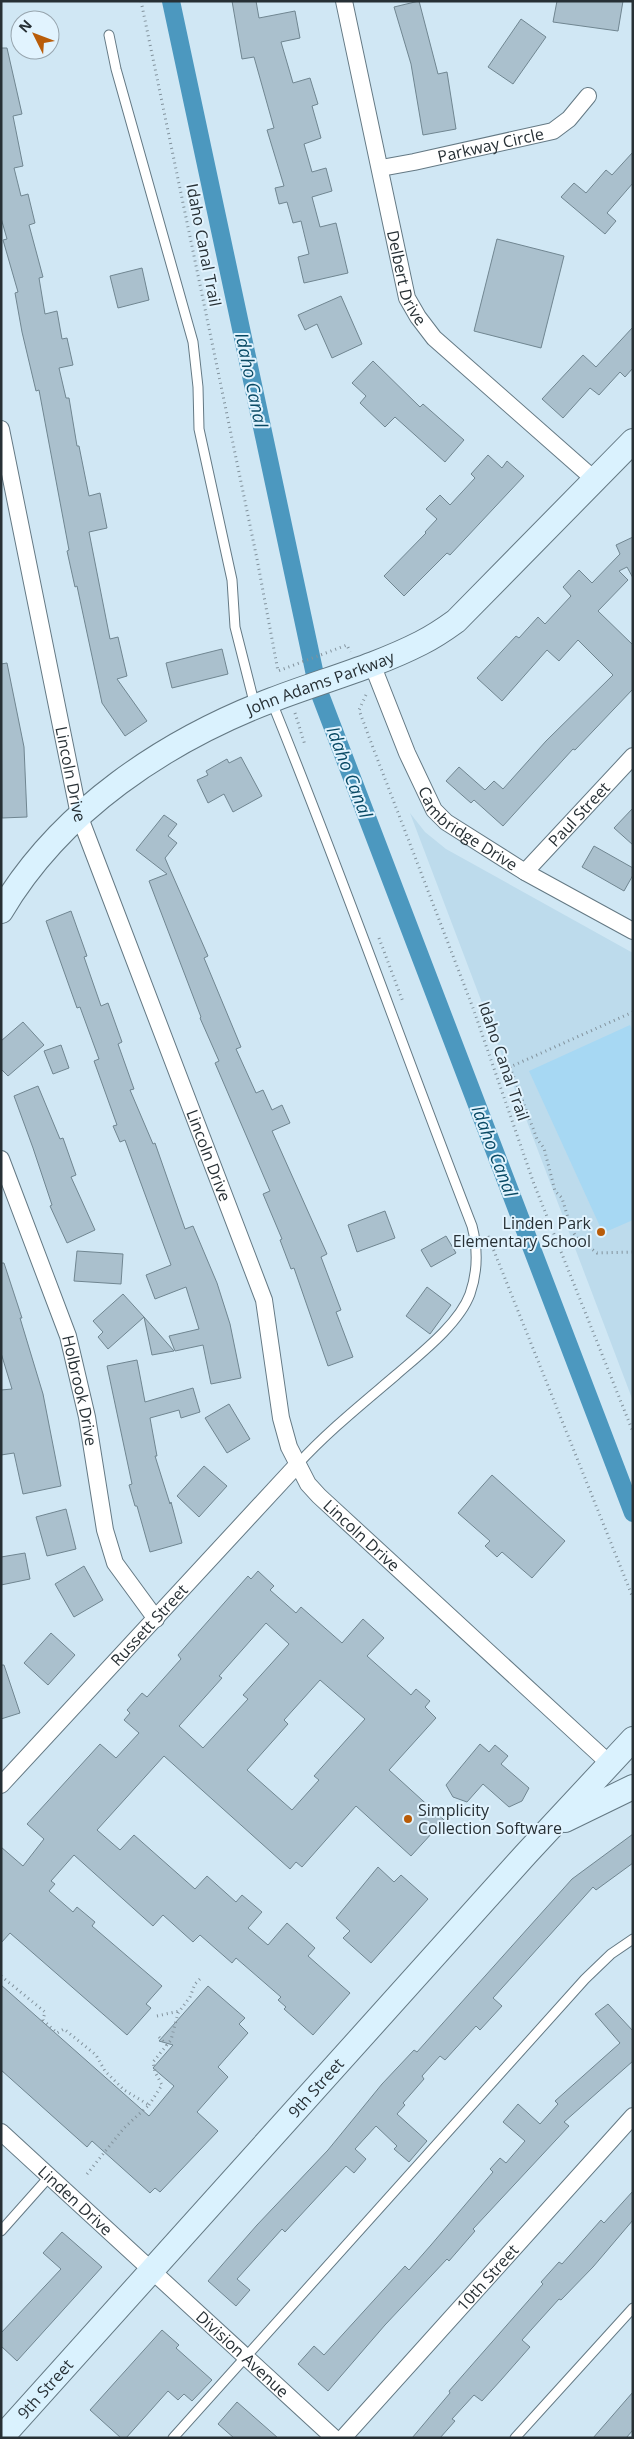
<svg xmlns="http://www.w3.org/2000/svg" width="634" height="2439" viewBox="0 0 634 2439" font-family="'Open Sans',sans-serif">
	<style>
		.built { fill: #bddbec }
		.green { fill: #a7d8f3 }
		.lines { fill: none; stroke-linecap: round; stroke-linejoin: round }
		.canal { stroke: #4c98bf; stroke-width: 18 }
		.building { fill: #aac0cd; stroke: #708691; fill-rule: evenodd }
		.lane-casing { stroke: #647984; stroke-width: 11 }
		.street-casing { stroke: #647984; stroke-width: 18 }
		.secondary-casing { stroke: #647984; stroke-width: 26 }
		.path { stroke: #82929c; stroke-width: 3; stroke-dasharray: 1 4; stroke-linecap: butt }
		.lane { stroke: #fff; stroke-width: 9 }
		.street { stroke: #fff; stroke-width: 16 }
		.secondary { stroke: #daf2fe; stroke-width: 24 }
		.poi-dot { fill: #b95c09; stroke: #e1f3fe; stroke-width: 2 }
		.labels { text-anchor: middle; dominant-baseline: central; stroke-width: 4; stroke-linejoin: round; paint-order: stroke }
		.street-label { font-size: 16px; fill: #273035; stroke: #e1f3fe }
		.poi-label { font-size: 16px; fill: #273035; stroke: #e1f3fe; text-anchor: end }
		.water-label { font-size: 18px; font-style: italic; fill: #084964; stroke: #e1f3fe }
	</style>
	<rect width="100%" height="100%" fill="#d0e7f4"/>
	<path class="built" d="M410 813 425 832 446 849 633 953V1401Z"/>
	<path class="green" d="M630 1025 633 1031V1220L603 1233 529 1071Z"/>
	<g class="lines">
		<path class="canal" d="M171 1 318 689 633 1513"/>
	</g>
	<g class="building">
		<path d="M232 1H256L259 18 295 11 300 38 281 42 293 83 310 78 318 104 312 106 321 138 304 144 312 172 326 168 332 191 312 197 320 227 336 223 348 273 304 283 298 257 309 254 301 221 293 223 287 202 279 204 275 188 284 186 267 130 274 128 254 57 242 59Z"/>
		<path d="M419 1 438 74 447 72 456 129 423 135 411 64 394 7Z"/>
		<path d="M557 1H623L618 31 553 22Z"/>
		<path d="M521 19 546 37 513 84 488 67Z"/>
		<path d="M1 48H7L22 114 13 116 23 166 14 168 21 196 28 194 35 223 29 225 43 277 39 278 45 314 57 311 62 339 67 338 73 365 59 368 66 398H69L77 446H79L89 496 100 493 107 528 89 532 110 639 118 637 127 676 117 679 147 721 125 736 102 703 77 586 75 587 67 551 69 550 39 390 36 391 22 332 15 293 18 292 3 240 7 239 1 218Z"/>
		<path d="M633 152V183L607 213 616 221 605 234 561 197 574 183 586 193 606 170 612 175Z"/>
		<path d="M497 239 564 256 541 348 474 331Z"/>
		<path d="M142 268 149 300 118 308 110 276Z"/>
		<path d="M341 296 362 344 332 358 317 324 305 330 298 315Z"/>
		<path d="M633 327V368L625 377 620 372 599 395 590 388 563 418 542 399 583 355 596 367Z"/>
		<path d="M373 361 420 407 423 404 464 440 445 462 395 417 385 427 360 403 366 396 352 383Z"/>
		<path d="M488 455 502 468 507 461 524 476 450 555 447 553 404 596 384 576 426 533 425 532 437 519 426 509 440 495 450 505 475 478 471 474Z"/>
		<path d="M633 537V578L627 567 619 571 628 580 598 611 633 645V689L575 750 573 749 503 826 474 800 471 803 446 781 459 767 485 790 494 781 503 789 546 741 613 675 578 640 559 661 547 650 502 701 477 678 516 636 519 638 538 617 545 624 571 596 563 587 579 570 592 583 620 554 616 545Z"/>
		<path d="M222 649 228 674 172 688 166 663Z"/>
		<path d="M7 663 24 747 27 817 2 818 1 664Z"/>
		<path d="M241 757 262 796 233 812 224 794 208 803 197 780 208 775 206 771 227 759 229 763Z"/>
		<path d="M633 808V845L614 828Z"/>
		<path d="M164 815 177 824 168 836 177 843 165 858 208 956 204 958 241 1047 236 1049 256 1093 263 1090 272 1110 282 1105 290 1123 272 1131 327 1254 321 1257 341 1310 336 1312 353 1357 328 1366 294 1268 291 1269 280 1240 282 1239 263 1194 270 1191 215 1063 219 1061 200 1018 201 1017 149 881 167 874 136 850Z"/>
		<path d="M594 846 633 868V875L624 891 582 867Z"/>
		<path d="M71 911 87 956 84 957 101 1006 108 1003 122 1042 118 1044 134 1089 130 1090 153 1144 155 1143 185 1229 193 1226 217 1283 230 1324 241 1378 211 1384 203 1345 175 1351 169 1336 199 1329 186 1287 155 1299 146 1275 171 1265 125 1140 120 1142 113 1126 117 1125 94 1061 99 1059 80 1007 77 1008 46 921Z"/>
		<path d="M23 1022 44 1045 8 1076 1 1069V1041Z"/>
		<path d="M61 1045 69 1068 53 1074 44 1051Z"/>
		<path d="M38 1086 60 1139 63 1138 76 1175 71 1177 95 1230 67 1243 50 1206 52 1205 33 1148 14 1096Z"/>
		<path d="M385 1211 395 1238 357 1252 348 1225Z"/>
		<path d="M446 1236 456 1253 431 1267 421 1250Z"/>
		<path d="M77 1251 123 1254 121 1284 74 1281Z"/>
		<path d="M1 1263H4L22 1318H20L43 1394 61 1486 23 1494 14 1453 1 1455V1390L12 1389 1 1353Z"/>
		<path d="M427 1287 451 1305 430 1334 406 1316Z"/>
		<path d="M123 1294 144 1317 174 1351 152 1355 144 1317 108 1349 98 1337 103 1332 93 1321Z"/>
		<path d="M137 1360 145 1402 193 1388 200 1412 181 1418 179 1410 150 1418 157 1456H155L170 1504 171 1502 182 1543 150 1552 137 1506H135L129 1485 132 1484 107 1366Z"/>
		<path d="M229 1404 250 1439 227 1453 205 1418Z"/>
		<path d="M204 1466 227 1486 199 1517 177 1496Z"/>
		<path d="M492 1475 565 1541 532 1578 502 1552 497 1557 485 1546 490 1541 458 1513Z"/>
		<path d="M66 1509 76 1549 47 1556 36 1517Z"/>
		<path d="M25 1553 30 1579 1 1585V1557Z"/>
		<path d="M84 1566 103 1600 74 1617 55 1584Z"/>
		<path d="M258 1571 274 1586 270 1590 296 1613 301 1607 342 1643 363 1619 384 1638 367 1656 411 1695 416 1689 430 1701 425 1707 436 1718 389 1770 444 1820 411 1856 356 1806 302 1867 296 1862 290 1869 164 1756 97 1830 120 1850 134 1835 195 1889 207 1876 236 1902 242 1895 262 1912 248 1928 268 1945 287 1923 315 1948 308 1956 350 1993 313 2035 284 2009 286 2007 278 2000 281 1997 236 1958 232 1963 200 1935 193 1942 163 1915 153 1926 74 1855 51 1881 55 1884 49 1891 73 1912 77 1907 95 1922 92 1926 162 1986 146 2004 151 2008 127 2035 10 1933 1 1943V1847L23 1866 44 1839 27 1824 100 1744 116 1758 139 1733 124 1720 130 1713 127 1710 142 1693 147 1697 181 1659 178 1655 248 1576 251 1579ZM266 1623 289 1644 243 1695 248 1699 203 1748 179 1726 222 1678 219 1676ZM320 1680 365 1719 314 1776 319 1780 292 1810 247 1770 288 1724 284 1720Z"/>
		<path d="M51 1633 75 1655 48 1685 24 1663Z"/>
		<path d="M1 1665H4L20 1713 1 1719Z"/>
		<path d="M480 1744 489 1752 495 1745 508 1756 501 1764 529 1788 522 1801 509 1807 483 1784 467 1802 453 1797 446 1785Z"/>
		<path d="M633 1834V1863L596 1890 593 1887 493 1998 502 2006 480 2030 476 2026 445 2060 440 2056 422 2076 424 2079 403 2103 405 2105 397 2114 427 2141 409 2162 394 2149 397 2146 376 2126 355 2149 366 2159 354 2173 346 2166 285 2232 282 2229 237 2279 250 2290 236 2306 208 2281 257 2225 328 2150 382 2084 414 2050 417 2052 572 1879Z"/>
		<path d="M378 1867 394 1882 401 1875 428 1899 371 1963 343 1938 350 1931 336 1918Z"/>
		<path d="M1 1985 149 2116 174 2086 153 2068 173 2045 159 2041 208 1986 245 2018 239 2024 248 2033 218 2067 228 2077 197 2112 218 2131 160 2192 155 2188 150 2193 92 2141 87 2147 1 2070Z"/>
		<path d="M608 2004 633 2031V2061L564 2122 569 2126 473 2229 475 2231 449 2261 447 2259 385 2325 328 2391 298 2364 314 2346 324 2355 405 2266 409 2270 431 2245 493 2172 490 2169 500 2158 506 2163 525 2141 503 2122 518 2104 540 2124 558 2104 555 2101 620 2043 595 2014Z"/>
		<path d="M633 2191V2220L593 2267 561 2300 559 2299 522 2340 530 2347 501 2380 482 2401 474 2395 452 2419 455 2421 440 2438H412L450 2393 449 2391 543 2284 541 2282 559 2262 562 2264 601 2220 604 2223Z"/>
		<path d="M62 2232 102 2267 17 2361 1 2346V2333L61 2269 43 2253Z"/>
		<path d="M162 2330 179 2345 176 2348 212 2380 192 2401 184 2394 178 2400 168 2391 126 2438H121L90 2410Z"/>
		<path d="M633 2392V2430L626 2438H593Z"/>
		<path d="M237 2402 278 2438H234L218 2424Z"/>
	</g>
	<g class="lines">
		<defs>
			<g id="lane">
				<path d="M109 35 116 69 193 342 198 387 199 429 232 580 235 627 255 706"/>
				<path d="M271 700C342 874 404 1051 472 1226 478 1249 478 1271 470 1294 459 1324 420 1354 396 1375 362 1404 327 1432 297 1465"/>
				<path d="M1 2231 49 2177"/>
				<path d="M173 2438 585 1979 611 1954 633 1939"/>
				<path d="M515 2438 633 2308"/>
			</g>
			<g id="street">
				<path id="s1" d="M344 1 407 298 418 317 434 338 595 480"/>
				<path id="s2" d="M381 168 414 162 553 131 569 119 588 96"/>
				<path id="s3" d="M1 429 79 815 264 1300 281 1418 289 1447 308 1484 319 1496 610 1764"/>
				<path id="s4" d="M372 664 407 753 434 810 446 822 525 872 633 931"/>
				<path id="s5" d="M525 872 633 756"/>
				<path id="s6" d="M1 1159 68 1336 87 1417 105 1530 115 1563 156 1619"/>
				<path id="s7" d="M1 1785 297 1465"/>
				<path id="s8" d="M1 2132 334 2438"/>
				<path id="s9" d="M343 2438 633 2116"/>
			</g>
			<g id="secondary">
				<path id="s10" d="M1 911C61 810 165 741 272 700 321 681 374 667 421 643 433 637 445 629 456 621L633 441"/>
				<path d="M565 1820 633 1787"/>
				<path id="s11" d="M1 2438 526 1854 633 1739"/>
			</g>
		</defs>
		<use href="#lane" class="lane-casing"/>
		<use href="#street" class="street-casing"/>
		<use href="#secondary" class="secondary-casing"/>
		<g class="path">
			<path d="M141 1 257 559 278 671 347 645 350 652"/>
			<path d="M366 695 359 710 372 745 473 1008 534 1184 633 1432"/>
			<path d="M295 713 305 745"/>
			<path d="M379 938 403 1002"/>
			<path d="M633 1012 510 1067 537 1139 544 1148 555 1191 562 1198 571 1228 576 1237 597 1253 633 1252"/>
			<path d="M488 1236 633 1598"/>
			<path d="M1 1976 45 2012 43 2020 57 2033 64 2029 96 2055 105 2071 124 2090 149 2105 124 2128 87 2174"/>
			<path d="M157 2016 179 2011"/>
			<path d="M159 2037 167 2045"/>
			<path d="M149 2105 162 2085 155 2072 153 2062 171 2040 178 2013 190 1997 195 1984 201 1978"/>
		</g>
		<use href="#lane" class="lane"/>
		<use href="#street" class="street"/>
		<use href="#secondary" class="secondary"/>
	</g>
	<g class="poi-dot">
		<circle cx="601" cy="1232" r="5"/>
		<circle cx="408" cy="1819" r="5"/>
	</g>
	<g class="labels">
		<g class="street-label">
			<text stroke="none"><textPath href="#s2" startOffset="112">Parkway Circle</textPath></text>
			<text transform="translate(204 245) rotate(79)">Idaho Canal Trail</text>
			<text stroke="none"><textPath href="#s1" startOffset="284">Delbert Drive</textPath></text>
			<text stroke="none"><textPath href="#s10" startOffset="401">John Adams Parkway</textPath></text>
			<text stroke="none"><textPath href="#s3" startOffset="352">Lincoln Drive</textPath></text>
			<text stroke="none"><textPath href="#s5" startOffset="79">Paul Street</textPath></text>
			<text stroke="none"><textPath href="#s4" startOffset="196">Cambridge Drive</textPath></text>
			<text transform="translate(504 1061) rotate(71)">Idaho Canal Trail</text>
			<text stroke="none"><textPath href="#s3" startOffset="758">Lincoln Drive</textPath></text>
			<text stroke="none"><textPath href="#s6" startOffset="245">Holbrook Drive</textPath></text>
			<text stroke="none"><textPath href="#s3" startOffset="1178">Lincoln Drive</textPath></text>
			<text stroke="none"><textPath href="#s7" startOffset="218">Russett Street</textPath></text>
			<text stroke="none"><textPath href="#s11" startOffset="471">9th Street</textPath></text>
			<text stroke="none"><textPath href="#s8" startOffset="101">Linden Drive</textPath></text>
			<text stroke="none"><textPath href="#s9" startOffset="216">10th Street</textPath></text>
			<text stroke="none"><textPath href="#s8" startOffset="328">Division Avenue</textPath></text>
			<text stroke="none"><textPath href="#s11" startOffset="66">9th Street</textPath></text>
		</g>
		<g class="poi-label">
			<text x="591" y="1223">Linden Park<tspan x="591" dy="18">Elementary School</tspan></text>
			<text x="418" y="1810" text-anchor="start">Simplicity<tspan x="418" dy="18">Collection Software</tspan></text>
		</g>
		<g class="water-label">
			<text transform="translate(252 380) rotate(78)">Idaho Canal</text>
			<text transform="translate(350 772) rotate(69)">Idaho Canal</text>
			<text transform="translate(495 1151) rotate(69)">Idaho Canal</text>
		</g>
	</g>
	<rect width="634" height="2439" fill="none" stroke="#273035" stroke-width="5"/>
	<g transform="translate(35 35) rotate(312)"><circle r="24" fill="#e1f3fe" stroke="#97a5ae"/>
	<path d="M0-4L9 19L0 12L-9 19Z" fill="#b95c09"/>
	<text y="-8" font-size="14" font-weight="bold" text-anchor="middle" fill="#273035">N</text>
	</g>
</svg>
